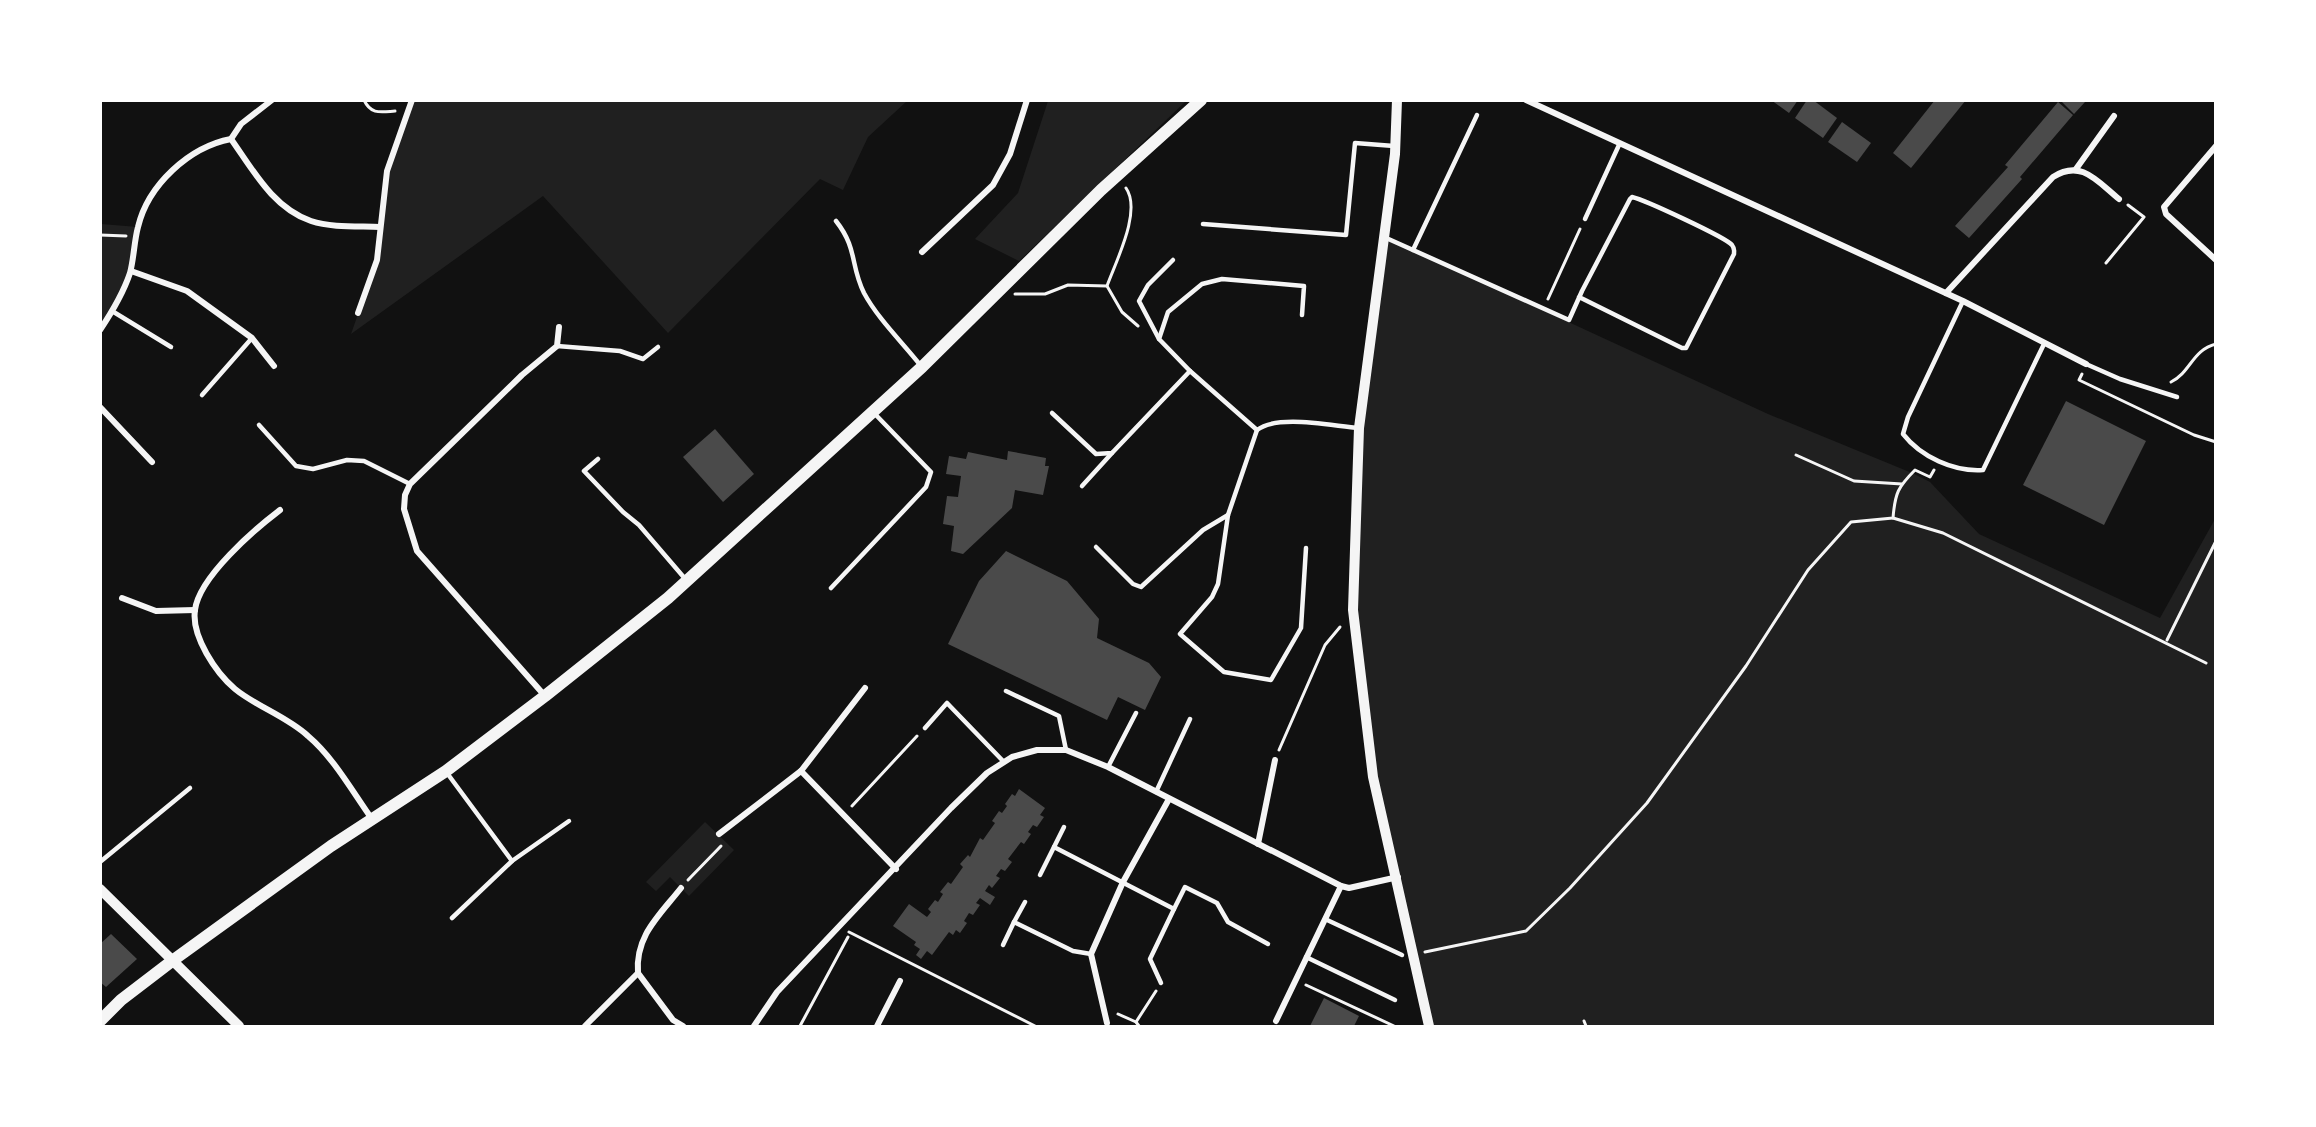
<svg xmlns="http://www.w3.org/2000/svg" width="2316" height="1127" viewBox="0 0 2316 1127" font-family="'Noto Sans',sans-serif">
	<style>
		.green { fill: #202020 }
		.building { fill: #4a4a4a }
		.lines { fill: none; stroke-linecap: round; stroke-linejoin: round }
		.path { stroke: #f5f5f5; stroke-width: 3 }
		.service { stroke: #f5f5f5; stroke-width: 4.5 }
		.minor { stroke: #f5f5f5; stroke-width: 6 }
		.tertiary { stroke: #f5f5f5; stroke-width: 10 }
		.secondary { stroke: #f5f5f5; stroke-width: 12 }
	</style>
	<rect width="100%" height="100%" fill="#111"/>
	<g class="green">
		<path d="M412 101H907L868 137 843 190 820 179 668 333 543 196 351 334 377 260 387 171Z"/>
		<path d="M1048 101H1186L1019 261 975 239 1018 193Z"/>
		<path d="M101 224 138 227 131 271 101 330Z"/>
		<path d="M1384 237 1768 414 1912 473 1930 482 1979 534 2160 618 2215 519V1026H1429L1373 777 1353 610 1359 428Z"/>
		<path d="M705 822 734 850 689 896 670 877 656 891 646 882Z"/>
	</g>
	<g class="building">
		<path d="M1771 100H1798L1789 113Z"/>
		<path d="M1807 100H1813L1837 118 1823 138 1795 118Z"/>
		<path d="M1935 100H1966L1911 168 1893 153Z"/>
		<path d="M2060 100H2084L2085 102 2074 114Z"/>
		<path d="M2058 102 2073 115 2020 177 2022 179 1969 238 1955 226 2008 167 2005 165Z"/>
		<path d="M1842 122 1871 143 1857 162 1828 142Z"/>
		<path d="M2066 401 2146 441 2104 525 2023 485Z"/>
		<path d="M715 429 754 474 723 502 683 457Z"/>
		<path d="M1008 451 1046 458 1045 466H1049L1043 495 1015 490 1012 508 963 554 951 551 954 526 943 524 947 496 958 497 961 476 946 474 949 456 966 459 968 452 1007 460Z"/>
		<path d="M1006 551 1067 581 1099 619 1097 638 1149 663 1161 677 1145 710 1118 697 1107 720 948 644 979 581Z"/>
		<path d="M1019 789 1045 808 1040 815 1044 817 1037 827 1033 825 1028 832 1031 834 1024 844 1021 842 1008 859 1012 862 1005 871 1001 869 996 876 1000 878 992 888 989 885 985 891 995 897 990 905 980 898 976 903 980 905 973 915 969 913 964 921 967 923 960 933 956 930 953 935 949 932 932 955 927 951 921 959 916 955 920 949 914 945 916 942 893 926 909 904 927 917 931 912 928 909 935 900 938 902 943 894 940 892 948 882 951 884 963 867 960 864 968 855 970 857 980 838 983 840 995 823 992 821 999 811 1002 813 1007 806 1005 804 1012 794 1015 796Z"/>
		<path d="M111 934 137 959 106 987 100 982V944Z"/>
		<path d="M1324 998 1359 1016 1354 1026H1310Z"/>
	</g>
	<g class="lines">
		<g class="path">
			<path d="M364 100C371 115 381 112 395 111"/>
			<path d="M1126 188C1142 211 1116 261 1107 286L1122 312 1138 326"/>
			<path d="M100 235 126 236"/>
			<path d="M2106 263 2144 217 2128 205"/>
			<path d="M1015 294H1045L1068 285 1107 286"/>
			<path d="M1548 299 1580 229"/>
			<path d="M2082 374 2079 380 2194 435 2216 442"/>
			<path d="M2171 382C2191 372 2192 350 2216 344"/>
			<path d="M1796 455 1854 481 1902 484"/>
			<path d="M1893 518 1943 533 2206 663"/>
			<path d="M2167 640 2216 541"/>
			<path d="M1279 750 1325 645 1340 627"/>
			<path d="M852 806 917 736"/>
			<path d="M688 880 721 846"/>
			<path d="M849 932 1035 1026"/>
			<path d="M1425 952 1526 931 1570 888 1647 803 1746 666 1808 570 1851 522 1893 518C1895 493 1898 487 1915 470L1930 477 1934 470"/>
			<path d="M1306 985 1394 1026"/>
			<path d="M1118 1014 1136 1022 1139 1026"/>
			<path d="M1584 1021 1586 1026"/>
			<path d="M1136 1022 1156 991"/>
			<path d="M800 1026 848 937"/>
		</g>
		<g class="service">
			<path d="M1585 219 1619 145"/>
			<path d="M836 221C858 249 850 265 864 293 878 319 903 343 921 366"/>
			<path d="M1203 224 1346 235 1355 143 1394 146"/>
			<path d="M1384 237 1569 320 1582 291 1630 199 1632 197C1645 200 1725 237 1732 245 1735 249 1734 249 1734 254L1686 348H1682L1579 297"/>
			<path d="M1413 250 1477 115"/>
			<path d="M1963 301 1908 417 1903 434C1921 457 1954 472 1983 470L2044 344"/>
			<path d="M112 311 171 347"/>
			<path d="M1302 315 1304 286 1222 279 1202 284 1168 312 1159 339 1190 371 1257 430C1278 414 1332 426 1359 428"/>
			<path d="M1159 339 1139 301 1148 285 1173 260"/>
			<path d="M557 346 620 351 643 359 658 347"/>
			<path d="M2086 364 2120 379 2177 397"/>
			<path d="M202 395 252 338"/>
			<path d="M1052 413 1096 454 1112 453 1190 371"/>
			<path d="M259 425 296 466 313 469 347 460 364 461 410 484"/>
			<path d="M1257 430 1228 515 1218 584 1212 597 1180 634 1224 672 1271 680 1301 628 1306 548"/>
			<path d="M598 459 584 471 623 512 639 525 687 581"/>
			<path d="M1082 486 1112 453"/>
			<path d="M1096 547 1133 584 1141 587 1203 530 1228 515"/>
			<path d="M831 588 926 487 931 472 874 413"/>
			<path d="M1006 691 1059 716 1066 750"/>
			<path d="M925 728 947 703 1003 761"/>
			<path d="M1108 767 1136 713"/>
			<path d="M447 773 512 861 452 918"/>
			<path d="M1156 792 1190 719"/>
			<path d="M1064 827 1054 847 1174 909 1185 887 1217 903 1228 922 1268 944"/>
			<path d="M512 861 569 821"/>
			<path d="M100 862 190 788"/>
			<path d="M1040 875 1054 847"/>
			<path d="M1025 902 1014 922 1073 951 1091 954"/>
			<path d="M1325 919 1402 955"/>
			<path d="M1003 945 1014 922"/>
			<path d="M1306 957 1395 1000"/>
			<path d="M1161 983 1150 959 1174 909"/>
		</g>
		<g class="minor">
			<path d="M1526 100 1963 301 2086 364"/>
			<path d="M231 139 241 124 272 100"/>
			<path d="M2216 146 2164 207 2166 214 2216 260"/>
			<path d="M2076 169 2114 116"/>
			<path d="M922 252 993 185 1010 154 1027 100"/>
			<path d="M131 271 187 291 252 338 274 366"/>
			<path d="M1946 293 2053 177C2081 159 2097 181 2119 199"/>
			<path d="M358 313 377 260 387 171 412 100"/>
			<path d="M100 330C112 312 123 294 130 273 134 258 134 242 138 227 148 185 189 147 231 139 253 170 273 208 311 221 332 228 359 226 380 227"/>
			<path d="M100 407 152 462"/>
			<path d="M280 510C255 529 199 577 195 610 191 636 216 673 235 689 257 707 286 716 308 736 334 758 352 791 372 819"/>
			<path d="M122 598 156 611 195 610"/>
			<path d="M545 696 417 551 404 509 405 495 410 484 522 375 557 346 559 327"/>
			<path d="M801 771 896 869"/>
			<path d="M719 834 801 771 865 688"/>
			<path d="M1258 844 1275 760"/>
			<path d="M638 973C635 936 659 916 681 888"/>
			<path d="M1276 1021 1341 886"/>
			<path d="M1107 1023 1091 954 1123 882 1169 799"/>
			<path d="M585 1026 638 973 673 1020 683 1026"/>
			<path d="M754 1026 777 992 951 808 987 773 1012 757 1037 750H1066L1108 767 1341 886 1349 888 1398 877"/>
			<path d="M877 1026 900 981"/>
		</g>
		<g class="tertiary">
			<path d="M1397 100 1395 154 1359 428 1353 610 1373 777 1429 1026"/>
			<path d="M100 889 239 1026"/>
		</g>
		<path class="secondary" d="M100 1021 121 1000 172 961 331 846 446 771 545 696 668 598 922 367 1101 190 1201 100"/>
	</g>
	<rect width="2316" height="1127" fill="none" stroke="#ffffff" stroke-width="204"/>
</svg>
